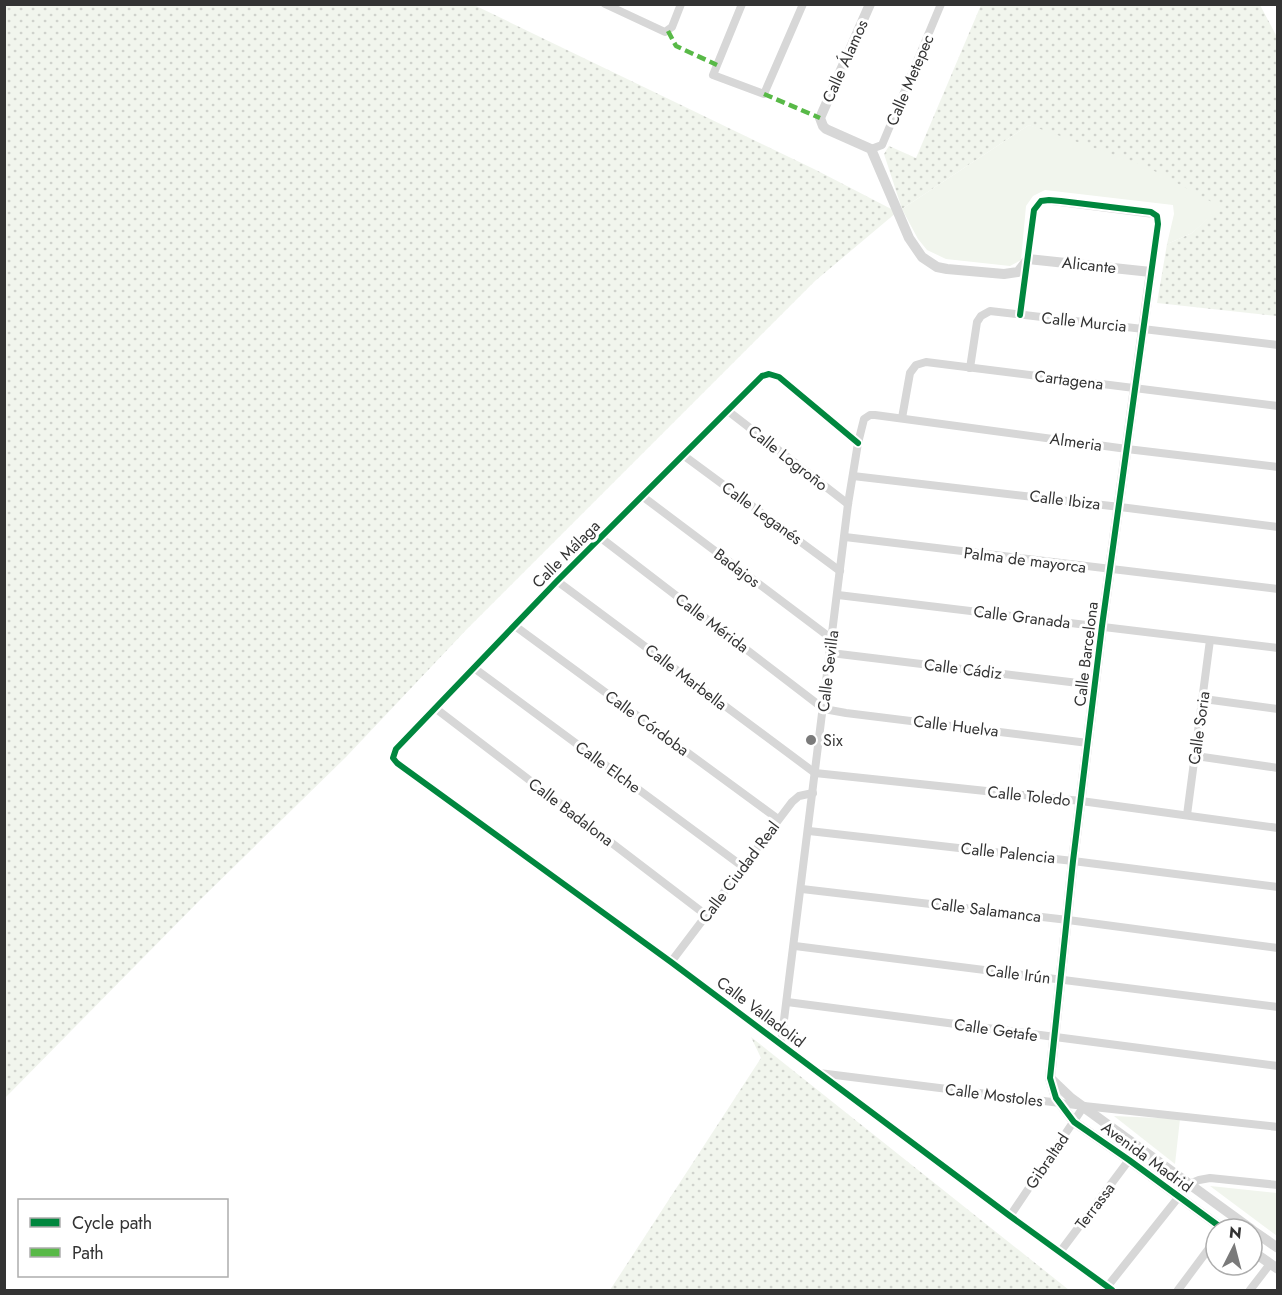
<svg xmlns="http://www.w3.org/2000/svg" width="1282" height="1295" viewBox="0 0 1282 1295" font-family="Jost,sans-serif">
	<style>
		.grass { fill: url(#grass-dots) }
		.park { fill: #f1f5ed }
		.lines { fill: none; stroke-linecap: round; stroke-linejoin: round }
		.minor { stroke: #d7d7d7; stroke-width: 8 }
		.tertiary { stroke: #d7d7d7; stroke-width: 10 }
		.quiet { stroke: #58b947; stroke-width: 4.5; stroke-dasharray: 9 4.5; stroke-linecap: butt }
		.cycleway-casing { stroke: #fff; stroke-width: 10 }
		.cycleway { stroke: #00873e; stroke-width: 6 }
		.poi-dot { fill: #7a7a7a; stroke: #fff; stroke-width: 2 }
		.labels { text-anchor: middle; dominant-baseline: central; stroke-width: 6; stroke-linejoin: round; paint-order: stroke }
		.street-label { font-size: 16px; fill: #333; stroke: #fff }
		.poi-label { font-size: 16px; fill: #333; stroke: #fff; text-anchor: start }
	</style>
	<defs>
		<pattern id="grass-dots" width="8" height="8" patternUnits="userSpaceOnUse" patternTransform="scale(1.5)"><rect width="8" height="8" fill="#f1f5ed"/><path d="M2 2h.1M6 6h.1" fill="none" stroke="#cfd2cc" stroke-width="1.8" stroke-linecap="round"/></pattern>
	</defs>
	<rect width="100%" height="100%" fill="#fff"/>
	<g class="grass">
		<path d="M5 5H474L816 170 897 212 815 281 466 630 346 757 202 898 5 1098Z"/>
		<path d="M981 5H1260L1277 37V316L1157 303 1167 244 1192 233 1220 207 1029 125 902 209 884 154 889 146 916 158Z"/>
		<path d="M751 1037 1069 1290H610L761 1058Z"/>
	</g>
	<g class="park">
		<path d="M1029 125 1145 166 1221 207 1192 233 1167 244 1174 214 1173 205 1045 190 1033 196 1026 206 1021 260 1010 266 946 259 927 250 918 239 902 209Z"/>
		<path d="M1114 1116 1180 1119 1175 1164Z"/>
		<path d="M1210 1186 1277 1193V1236Z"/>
	</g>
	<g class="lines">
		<g class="minor">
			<path d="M605 4 665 32 672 27 681 4"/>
			<path d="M742 4 713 75 764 94 803 4"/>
			<path d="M871 149 882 145 941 4"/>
			<path d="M1020 315 1034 210 1041 201 1044 200 1154 214 1157 216 1158 224 1151 272"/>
			<path d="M970 368 977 322 981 316 990 311 1278 345"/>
			<path d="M728 411 848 504"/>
			<path d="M902 418 910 373 916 365 926 362 1278 406"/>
			<path d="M858 443 779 377 769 374 762 376 557 581 396 749 393 758 397 763 671 962 1010 1216 1112 1290"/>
			<path d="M683 455 840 571"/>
			<path d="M853 476 1120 507 1278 527"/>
			<path d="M642 496 832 639"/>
			<path d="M845 537 1278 589"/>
			<path d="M601 538 824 709 846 713 1088 743"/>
			<path d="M557 581 815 773 1081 801 1278 828"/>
			<path d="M838 595 1278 648"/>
			<path d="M515 626 778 819"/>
			<path d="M831 653 1095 685"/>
			<path d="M474 668 742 866"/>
			<path d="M1204 699 1278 709"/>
			<path d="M435 708 706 915"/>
			<path d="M1196 756 1278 768"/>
			<path d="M1187 815 1210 640"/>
			<path d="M809 831 1073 861 1278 887"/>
			<path d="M802 889 1068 920 1278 948"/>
			<path d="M795 946 1278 1007"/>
			<path d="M671 962 792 802 799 796 813 793"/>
			<path d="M787 1002 1278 1066"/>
			<path d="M781 1044 848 504 858 443 864 419 870 415H875L1127 449 1278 467"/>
			<path d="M819 1073 1084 1106 1278 1127"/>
			<path d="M1010 1216 1084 1106"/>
			<path d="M1060 1252 1129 1160"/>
			<path d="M1107 1287 1189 1184 1199 1180 1210 1178 1278 1185"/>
			<path d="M1178 1290 1216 1239"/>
			<path d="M1250 1290 1270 1264"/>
		</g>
		<g class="tertiary">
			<path d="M870 4 820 118 823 126 826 129 871 149 909 238 922 257 937 267 947 269 1004 274 1018 272 1028 259 1151 272 1102 626 1073 861 1050 1078 1056 1098 1074 1122 1129 1160 1223 1229"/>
			<path d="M1050 1078 1071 1098 1251 1229"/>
			<path d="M1252 1230 1278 1248"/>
			<path d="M1252 1251 1278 1269"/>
		</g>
		<g class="quiet">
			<path d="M668 31 676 46 717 65"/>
			<path d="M764 94 820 118"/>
		</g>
		<defs>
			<g id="cycleway">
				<path d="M1020 315 1034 210 1041 201 1049 200 1061 201 1151 212 1157 216 1158 224 1102 626 1073 861 1050 1078 1056 1098 1074 1122 1129 1160 1223 1229"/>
				<path d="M858 443 779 377 769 374 762 376 557 581 396 749 393 758 397 763 671 962 1010 1216 1112 1290"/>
			</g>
		</defs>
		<use href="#cycleway" class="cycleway-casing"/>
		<use href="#cycleway" class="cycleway"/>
	</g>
	<circle class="poi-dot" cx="811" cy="740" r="6"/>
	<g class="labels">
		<g class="street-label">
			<text transform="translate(845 61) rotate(-66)">Calle Álamos</text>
			<text transform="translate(910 80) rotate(-67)">Calle Metepec</text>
			<text transform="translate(1089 265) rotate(6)">Alicante</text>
			<text transform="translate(1084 322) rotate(6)">Calle Murcia</text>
			<text transform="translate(1069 380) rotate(7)">Cartagena</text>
			<text transform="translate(1076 442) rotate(8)">Almeria</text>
			<text transform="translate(788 458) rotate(38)">Calle Logroño</text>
			<text transform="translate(1065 500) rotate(7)">Calle Ibiza</text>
			<text transform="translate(762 513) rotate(36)">Calle Leganés</text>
			<text transform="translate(566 554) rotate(-45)">Calle Málaga</text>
			<text transform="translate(1025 560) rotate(7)">Palma de mayorca</text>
			<text transform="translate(737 568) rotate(37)">Badajos</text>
			<text transform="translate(1022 617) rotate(7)">Calle Granada</text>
			<text transform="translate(712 623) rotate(37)">Calle Mérida</text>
			<text transform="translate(1086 654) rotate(-83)">Calle Barcelona</text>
			<text transform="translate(963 669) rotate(7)">Calle Cádiz</text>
			<text transform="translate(828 671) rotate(-83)">Calle Sevilla</text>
			<text transform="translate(686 677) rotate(37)">Calle Marbella</text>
			<text transform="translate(647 723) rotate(36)">Calle Córdoba</text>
			<text transform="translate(956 726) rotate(7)">Calle Huelva</text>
			<text transform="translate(1199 728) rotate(-82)">Calle Soria</text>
			<text transform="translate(608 767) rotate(36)">Calle Elche</text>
			<text transform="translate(1029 796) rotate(6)">Calle Toledo</text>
			<text transform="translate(571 812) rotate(37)">Calle Badalona</text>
			<text transform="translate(1008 853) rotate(6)">Calle Palencia</text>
			<text transform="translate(739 872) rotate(-53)">Calle Ciudad Real</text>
			<text transform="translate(986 910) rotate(7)">Calle Salamanca</text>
			<text transform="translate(1018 974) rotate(7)">Calle Irún</text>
			<text transform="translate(761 1012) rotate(37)">Calle Valladolid</text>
			<text transform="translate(996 1030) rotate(8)">Calle Getafe</text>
			<text transform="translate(994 1095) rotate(7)">Calle Mostoles</text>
			<text transform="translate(1147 1157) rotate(36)">Avenida Madrid</text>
			<text transform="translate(1047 1161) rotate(-56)">Gibraltad</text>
			<text transform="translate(1095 1206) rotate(-53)">Terrassa</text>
		</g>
		<g class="poi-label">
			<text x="823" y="740">Six</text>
		</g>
	</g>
	<rect width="1282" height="1295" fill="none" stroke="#333333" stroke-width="12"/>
	<rect x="18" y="1199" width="210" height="78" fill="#ffffff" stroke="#adadad" stroke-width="1.5"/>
	<rect x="30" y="1218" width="30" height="9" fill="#00873e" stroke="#adadad" stroke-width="1.5"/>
	<text x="72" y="1229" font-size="18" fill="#333333">Cycle path</text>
	<rect x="30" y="1248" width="30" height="9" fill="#58b947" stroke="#adadad" stroke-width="1.5"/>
	<text x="72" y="1259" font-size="18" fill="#333333">Path</text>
	<g transform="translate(1234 1247) rotate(6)"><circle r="28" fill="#ffffff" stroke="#adadad" stroke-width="1.5"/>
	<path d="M0-4.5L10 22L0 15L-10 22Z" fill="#7a7a7a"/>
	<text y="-9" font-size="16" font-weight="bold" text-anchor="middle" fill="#333333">N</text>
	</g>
</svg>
